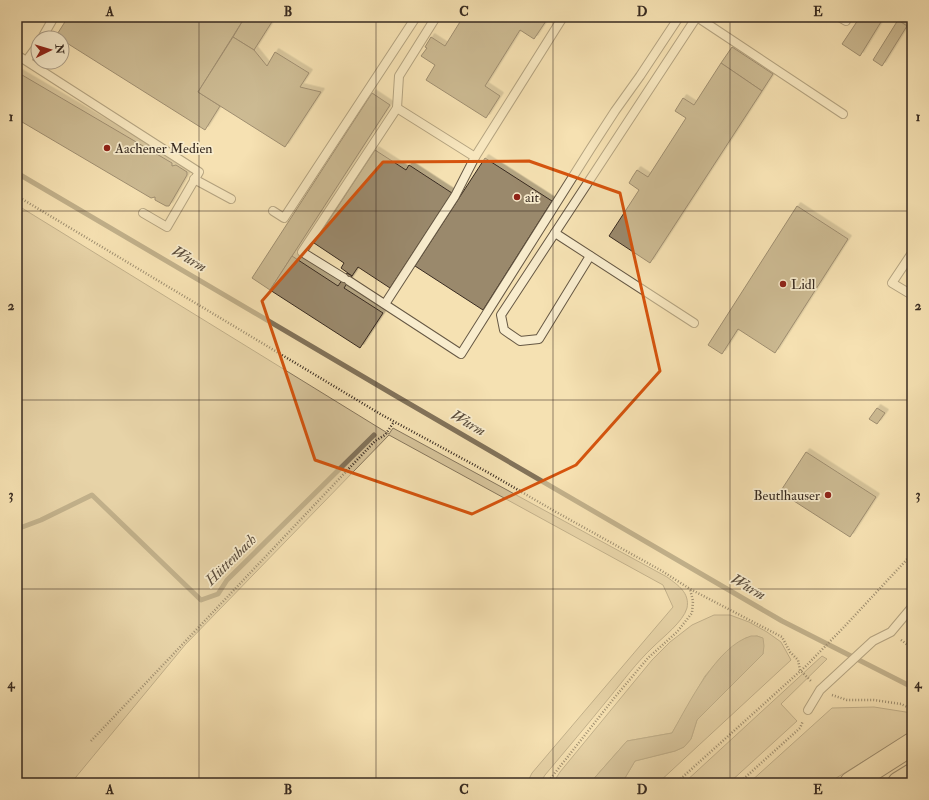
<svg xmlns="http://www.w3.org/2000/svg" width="929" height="800" viewBox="0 0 929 800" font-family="'IM FELL Double Pica',serif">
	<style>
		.green { fill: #d5c299; stroke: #86765c }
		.water { fill: #b4a380; stroke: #82735a }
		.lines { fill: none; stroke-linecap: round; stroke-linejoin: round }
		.stream { stroke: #82735a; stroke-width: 5 }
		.building { fill: #9a896c; stroke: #372a20; filter: url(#shadow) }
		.service-casing { stroke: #665844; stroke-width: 10 }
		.primary-casing { stroke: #372a20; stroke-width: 24 }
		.path { stroke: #372a20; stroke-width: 2.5; stroke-dasharray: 1 2; stroke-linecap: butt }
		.service { stroke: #f8eccd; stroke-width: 8 }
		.primary { stroke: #f5e1b2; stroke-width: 22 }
		.marked { fill: none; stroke: #d6540e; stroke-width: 3; stroke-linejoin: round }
		.grid { fill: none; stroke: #372a20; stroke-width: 1; stroke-opacity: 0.55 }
		.poi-dot { fill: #8f2418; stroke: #f8eccd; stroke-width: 1.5 }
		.labels { text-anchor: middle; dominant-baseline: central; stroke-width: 3.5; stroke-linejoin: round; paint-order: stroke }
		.poi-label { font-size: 14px; fill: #372a20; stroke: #f8eccd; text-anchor: start }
		.water-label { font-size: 15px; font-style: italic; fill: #5c4e3d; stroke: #f8eccd }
		.neatline { fill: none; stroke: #372a20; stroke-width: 1.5 }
		.grid-label { font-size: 13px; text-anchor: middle; font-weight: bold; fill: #372a20 }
	</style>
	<defs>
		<filter id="shadow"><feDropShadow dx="3.5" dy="-3.5" stdDeviation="0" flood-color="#0004"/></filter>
	</defs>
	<rect width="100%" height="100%" fill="#f5e1b2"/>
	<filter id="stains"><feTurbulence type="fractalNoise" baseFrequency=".005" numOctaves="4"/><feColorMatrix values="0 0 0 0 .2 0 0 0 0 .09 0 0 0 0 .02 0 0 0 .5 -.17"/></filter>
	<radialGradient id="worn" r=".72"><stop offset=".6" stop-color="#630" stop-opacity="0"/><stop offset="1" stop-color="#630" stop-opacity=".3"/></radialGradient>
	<g class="green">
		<path d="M17 205 389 434 393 428 667 577C678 585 690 593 687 608 683 622 663 637 653 647 637 662 623 681 609 698 588 724 566 750 545 775L540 783H527L532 773 673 607 663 585 389 435 185 645 71 783H17Z"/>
		<path d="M714 615H730L749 622 767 632 781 642 791 660 658 783H622L635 761 675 751 684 747 691 739 697 720 763 654 762 638 757 636 746 638 723 655 705 676 672 733 627 741 590 783H553L560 772 652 660 670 642 692 625Z"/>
		<path d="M822 656 827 659 781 704 797 721 729 783H684Z"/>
		<path d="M874 707 912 713V732L828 783H749L832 708Z"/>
	</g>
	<path class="water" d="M751 636H757L763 638 764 646 763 654 697 720 691 739 684 747 675 751 635 761 622 783H590L627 741 672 733C689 703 717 646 751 636Z"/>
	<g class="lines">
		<g class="stream">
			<path d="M17 173 396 396 782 621 912 687"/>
			<path d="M17 529 41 520 92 495 201 600 218 594 227 580 374 435"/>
		</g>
	</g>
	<g class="building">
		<path d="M68 17H245L198 92 220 106 205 130 62 40V38L56 36Z"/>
		<path d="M245 17H275L254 50 233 37Z"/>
		<path d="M463 17 548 18 534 39 520 30 485 86 500 96 486 118 426 80 435 65 421 56 427 48 425 47 431 37 445 46Z"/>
		<path d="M860 17H884L860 56 842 44Z"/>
		<path d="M893 17H912V19L907 26Z"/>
		<path d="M898 20 907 26 882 66 873 60Z"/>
		<path d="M233 37 254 50 267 66 275 52 309 73 300 87 321 92 285 147 198 92Z"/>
		<path d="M732 47 773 74 762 91 721 63Z"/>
		<path d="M721 63 762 91 650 263 609 236 639 190 629 183 633 176 637 170 648 177 686 118 675 111 683 98 694 105Z"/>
		<path d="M17 72 172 163V166L176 165 187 172V175L169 206H166L155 200V197L151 198 17 119Z"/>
		<path d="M372 93 390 105 270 290 252 278Z"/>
		<path d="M375 150 406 170 409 165 452 193 390 288 358 267 352 276 341 268 344 263 314 243Z"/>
		<path d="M485 158 552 201 483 310 415 266Z"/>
		<path d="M797 206 848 239 775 353 738 329 722 354 708 345Z"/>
		<path d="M292 256 338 286 347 273 352 276 344 288 383 313 360 348 270 290Z"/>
		<path d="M877 408 885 413 877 424 869 419Z"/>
		<path d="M806 452 876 497 850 537 780 492Z"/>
	</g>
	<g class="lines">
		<defs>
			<g id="service">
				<path d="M697 17 843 114"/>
				<path d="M839 17 846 21"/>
				<path d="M42 38 54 17"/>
				<path d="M17 55 199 172 167 227 143 213"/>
				<path d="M27 60 38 45"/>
				<path d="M397 108 475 157"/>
				<path d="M194 179 231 199"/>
				<path d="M273 211 284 218 416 17"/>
				<path d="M555 233 694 323"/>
				<path d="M912 253 892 283 912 295"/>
				<path d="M590 256 539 339 520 341 504 330 501 315 696 18"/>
				<path d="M344 278 302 252 397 108 399 76 436 17"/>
				<path d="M349 281 461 354 591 148 615 111 640 76 679 17"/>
				<path d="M385 304 455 196 475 157 563 17"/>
				<path d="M808 710 820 690 873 641 891 632 912 607"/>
			</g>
			<g id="primary">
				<path d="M851 783 912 744"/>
				<path d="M899 783 912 775"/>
			</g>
		</defs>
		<use href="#service" class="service-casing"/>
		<use href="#primary" class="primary-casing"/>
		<g class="path">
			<path d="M17 196 382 415 489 473 556 512 662 571 690 589 782 637 790 652 798 660 800 670 811 681"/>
			<path d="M901 640 912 648"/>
			<path d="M832 695 847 700H874L901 704 912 709"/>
			<path d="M91 741 375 441 385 435 394 422"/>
			<path d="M547 783 615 697 648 658 677 632 692 613 693 601 690 589"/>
			<path d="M676 783 806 666 844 627 912 554"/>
			<path d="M739 783 800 728 803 721"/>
		</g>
		<use href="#service" class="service"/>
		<use href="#primary" class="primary"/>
	</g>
	<path d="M0 0H929V800H0ZM529 161 620 193 660 371 576 465 472 514 315 460 262 301 383 162Z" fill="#f5e1b2" fill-opacity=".55" fill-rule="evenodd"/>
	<path class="marked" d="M529 161 620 193 660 371 576 465 472 514 315 460 262 301 383 162Z"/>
	<path class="grid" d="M199 17V783M376 17V783M553 17V783M730 17V783M17 211H912M17 400H912M17 589H912"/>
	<g class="poi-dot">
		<circle cx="107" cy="148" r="4"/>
		<circle cx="517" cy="197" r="4"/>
		<circle cx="783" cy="284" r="4"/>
		<circle cx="828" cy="495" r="4"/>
	</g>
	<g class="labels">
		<g class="poi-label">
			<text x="115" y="148">Aachener Medien</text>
			<text x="525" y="197">ait</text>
			<text x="791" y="284">Lidl</text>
			<text x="820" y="495" text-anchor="end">Beutlhauser</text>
		</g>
		<g class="water-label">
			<text transform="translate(189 259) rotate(30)">Wurm</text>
			<text transform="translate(468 423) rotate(30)">Wurm</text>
			<text transform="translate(231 560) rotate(-45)">Hüttenbach</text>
			<text transform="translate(748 587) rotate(30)">Wurm</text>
		</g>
	</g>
	<rect width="929" height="800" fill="none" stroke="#f5e1b2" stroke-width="44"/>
	<g transform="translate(50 50) rotate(85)"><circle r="19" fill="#f8eccd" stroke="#ab9e88"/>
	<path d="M0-3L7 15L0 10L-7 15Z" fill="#8f2418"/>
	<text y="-6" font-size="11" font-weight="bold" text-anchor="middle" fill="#372a20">N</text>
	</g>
	<rect x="22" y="22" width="885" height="756" class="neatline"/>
	<g class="grid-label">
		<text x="110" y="16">A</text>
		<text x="288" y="16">B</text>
		<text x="464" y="16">C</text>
		<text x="642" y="16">D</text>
		<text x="818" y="16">E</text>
		<text x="11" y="121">1</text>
		<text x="918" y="121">1</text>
		<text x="11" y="310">2</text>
		<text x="918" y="310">2</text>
		<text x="11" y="499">3</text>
		<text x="918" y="499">3</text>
		<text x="11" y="688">4</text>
		<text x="918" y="688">4</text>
		<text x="110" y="794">A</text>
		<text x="288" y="794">B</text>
		<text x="464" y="794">C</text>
		<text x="642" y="794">D</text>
		<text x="818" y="794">E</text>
	</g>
	<rect width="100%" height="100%" filter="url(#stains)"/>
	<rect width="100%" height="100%" fill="url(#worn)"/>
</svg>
